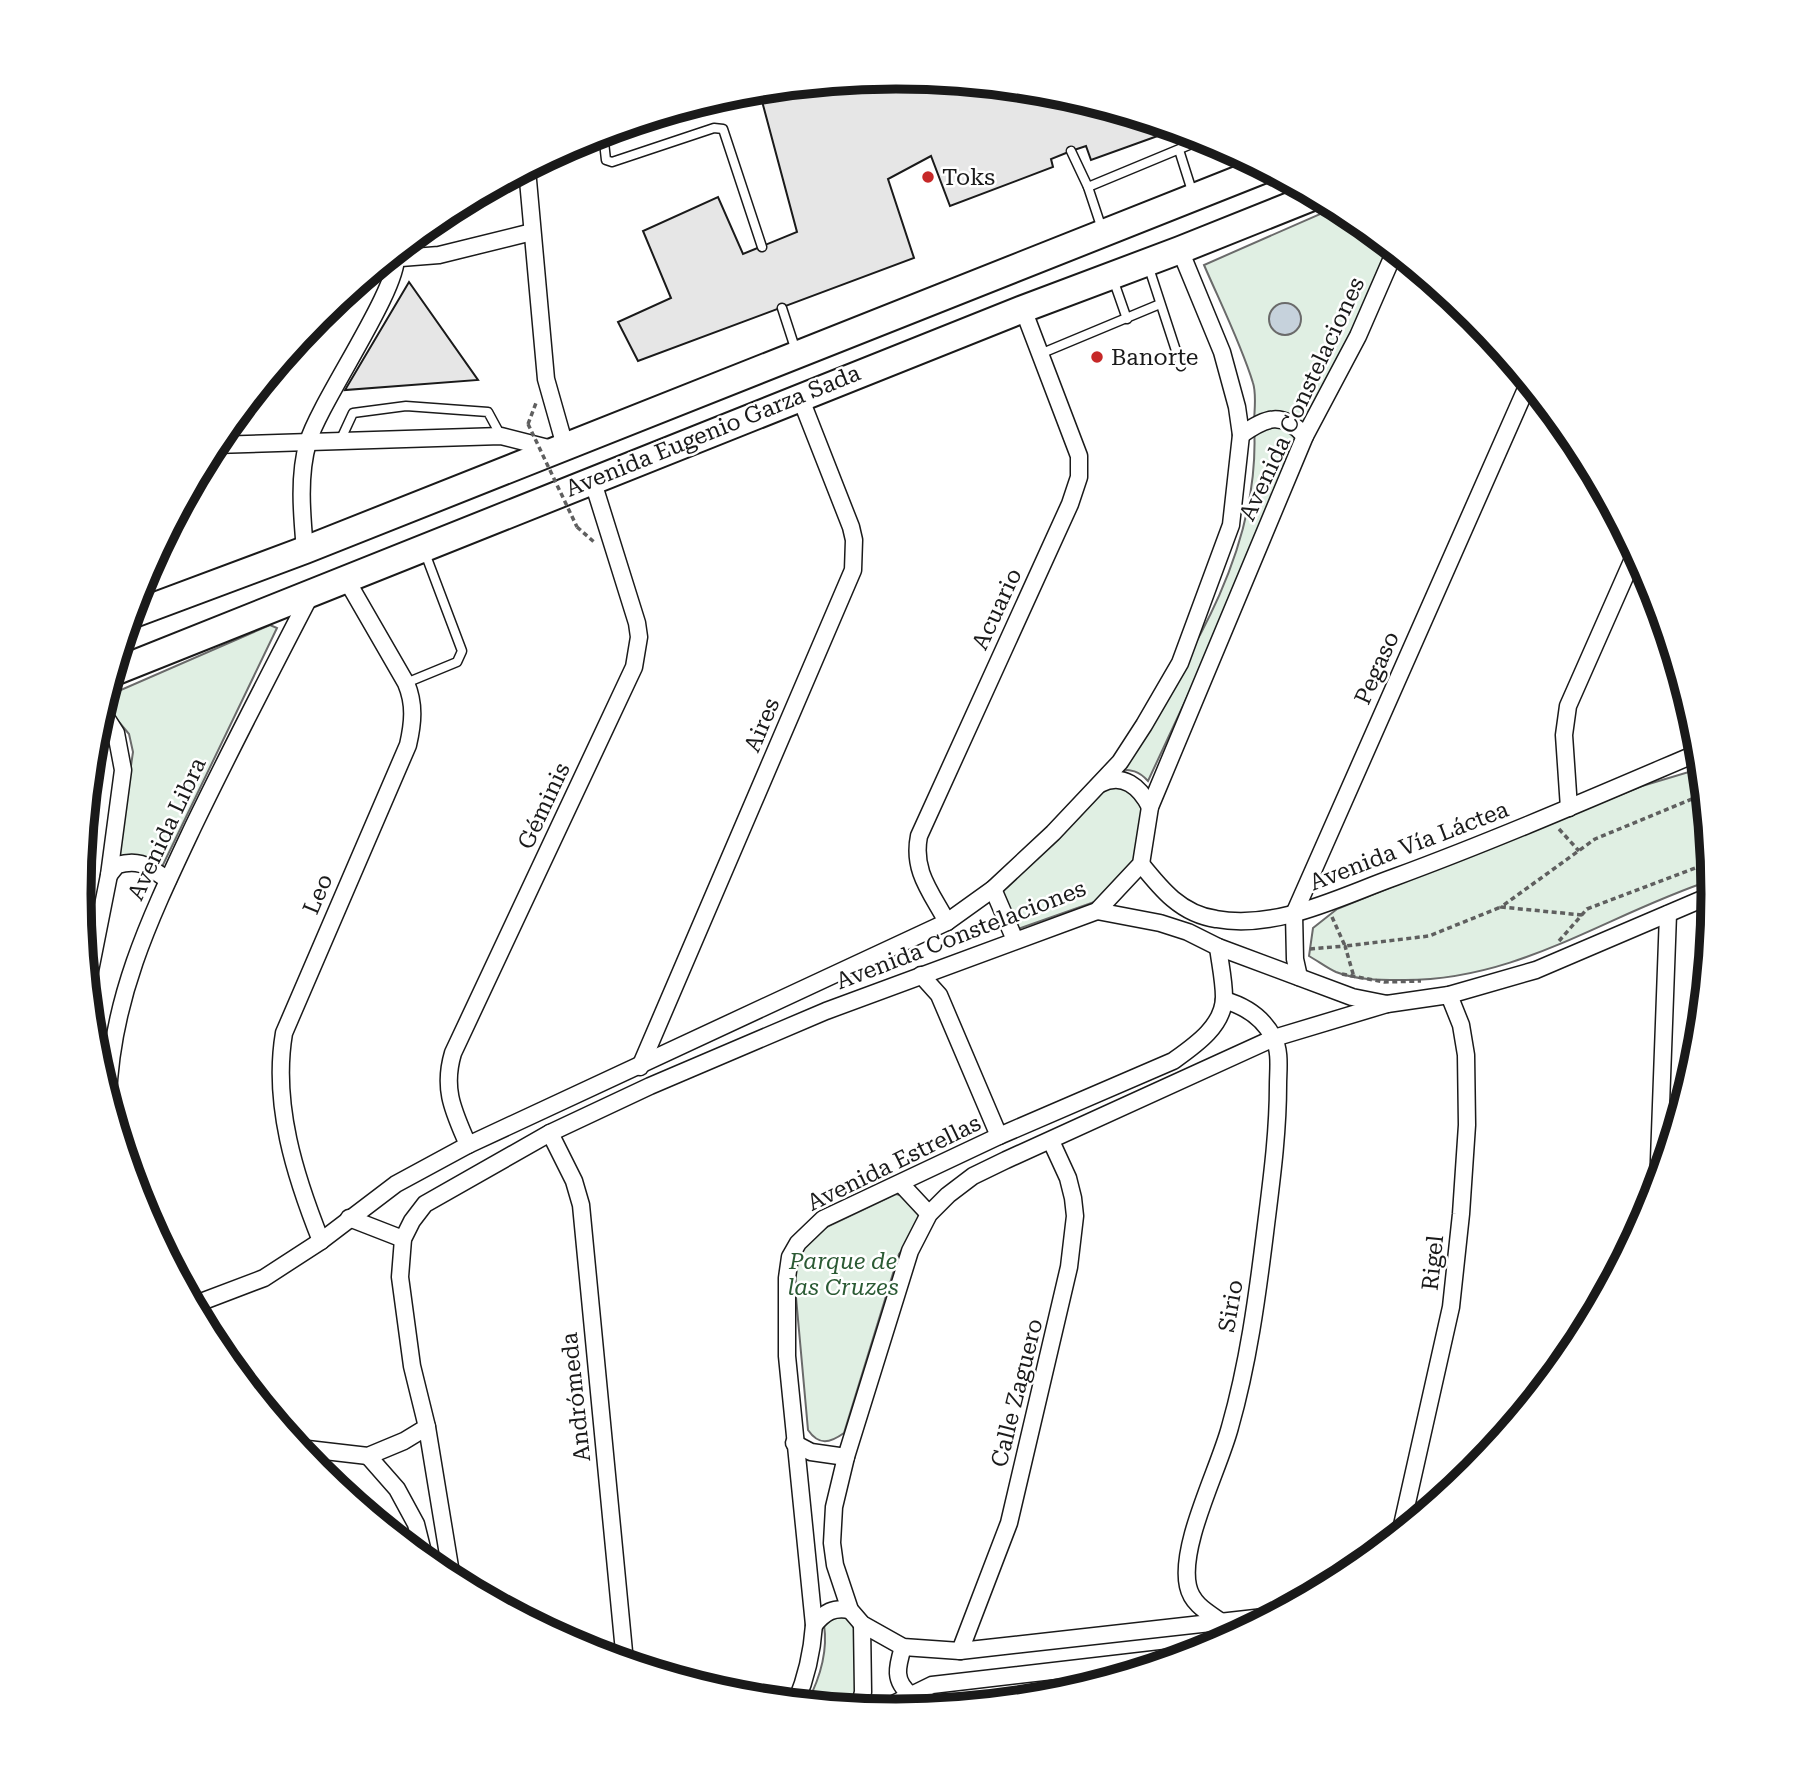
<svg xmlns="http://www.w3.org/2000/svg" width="1793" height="1789" viewBox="0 0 1793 1789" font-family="'Roboto Serif',serif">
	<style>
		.green { fill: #e0efe3; stroke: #6a6a6a; stroke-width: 2 }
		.water { fill: #c6d2dc; stroke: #6a6a6a; stroke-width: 2 }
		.building { fill: #e6e6e6; stroke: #1a1a1a; stroke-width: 2 }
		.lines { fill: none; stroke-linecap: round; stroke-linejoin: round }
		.service-casing { stroke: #1a1a1a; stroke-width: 11 }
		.minor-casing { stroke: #1a1a1a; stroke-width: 19 }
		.trunk-casing { stroke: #1a1a1a; stroke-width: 30 }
		.path { stroke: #5f5f5f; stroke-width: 3.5; stroke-dasharray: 5 3.5; stroke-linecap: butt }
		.service { stroke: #fff; stroke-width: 8 }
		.minor { stroke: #fff; stroke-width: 16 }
		.trunk { stroke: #fff; stroke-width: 26 }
		.path-bridge { stroke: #5f5f5f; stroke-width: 3.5; stroke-dasharray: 5 3.5; stroke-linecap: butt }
		.poi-dot { fill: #c62828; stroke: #fff; stroke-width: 2.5 }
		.labels { text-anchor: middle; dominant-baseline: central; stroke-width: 5; stroke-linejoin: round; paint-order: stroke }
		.poi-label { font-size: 23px; fill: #1a1a1a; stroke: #fff; text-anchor: start }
		.street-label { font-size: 23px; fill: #1a1a1a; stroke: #fff }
		.park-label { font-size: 23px; font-style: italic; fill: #2b5a34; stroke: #fff }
		.rim { fill: none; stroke: #1a1a1a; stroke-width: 9 }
	</style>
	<rect width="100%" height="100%" fill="#fff"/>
	<g class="green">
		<path d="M1336 207 1351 215 1391 248 1357 332 1148 781C1139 771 1131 769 1118 770 1184 666 1262 555 1254 425 1254 412 1257 395 1253 383 1241 344 1220 302 1204 265Z"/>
		<path d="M270 625 277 628 162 867 137 855 117 861 133 752 129 734 104 704 107 696Z"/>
		<path d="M1702 768 1712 880C1605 915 1518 982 1400 980 1379 980 1356 980 1336 972 1327 968 1318 961 1309 956L1313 928 1337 909 1642 786Z"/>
		<path d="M1116 784 1143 798 1138 856 1100 900 1018 929 1002 893 1005 881 1106 786Z"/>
		<path d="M896 1194 904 1196 920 1211C919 1229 909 1240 899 1254L844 1433C830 1443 819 1446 808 1430L794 1275 796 1257 816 1232Z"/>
		<path d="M834 1616H850L856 1622 860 1685 852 1708 807 1703C819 1680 828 1651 824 1625Z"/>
	</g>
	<circle class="water" cx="1285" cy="319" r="16"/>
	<g class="building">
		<path d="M897 77 1056 93 1177 129 1091 160 1086 146 1071 151 1051 159 1053 167 950 206 931 156 888 179 914 258 638 361 618 322 671 298 643 231 718 197 743 254 797 232 759 90Z"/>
		<path d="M409 282 478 380 345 390Z"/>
	</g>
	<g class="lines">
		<defs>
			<g id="service">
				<path d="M603 133 606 160 612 162 714 128 723 129 762 247"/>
				<path d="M1179 150 1193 194"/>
				<path d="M1071 151 1088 187 1102 229"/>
				<path d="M1088 187 1206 138"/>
				<path d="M1148 265 1181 366"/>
				<path d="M1113 279 1127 319"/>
				<path d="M782 308 796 351"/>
				<path d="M1040 354 1160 304"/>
				<path d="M340 441 353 413 406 406 488 412 501 436"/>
				<path d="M406 683 457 662 462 651 425 553"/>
			</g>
			<g id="minor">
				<path d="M527 169 546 379 565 446"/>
				<path d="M388 259 439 255 532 232"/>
				<path d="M1241 435C1266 417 1282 411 1305 436"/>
				<path d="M214 445 501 436 556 450"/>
				<path d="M305 550C302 516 298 476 308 442 320 401 402 285 396 253"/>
				<path d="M1100 784C1123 772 1140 787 1150 807"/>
				<path d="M1569 808 1564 735 1568 706 1636 552"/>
				<path d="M1141 864C1161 889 1181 914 1216 919 1277 930 1339 897 1395 877 1498 839 1599 795 1700 752"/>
				<path d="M109 875 117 865C142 858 149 868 168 880"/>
				<path d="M993 889 1015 940"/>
				<path d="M1097 911 1160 923 1188 932 1218 947 1352 997 1387 1004 1449 995 1536 970 1714 894"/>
				<path d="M947 922C931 892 912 871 919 836L1070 504 1079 477V456L1023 309"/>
				<path d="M921 975 939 995 999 1136"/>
				<path d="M1299 977 1295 959 1294 914 1529 382"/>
				<path d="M88 981 109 875 123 770 116 733 102 711"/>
				<path d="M640 1067 853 570 854 540 851 527 800 397"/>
				<path d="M108 1099C111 998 151 916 193 827 231 748 271 671 311 594"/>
				<path d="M550 1133 574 1181 581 1205 625 1662"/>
				<path d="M468 1145C454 1112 442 1090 453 1053L634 667 639 637 637 623 592 479"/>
				<path d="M901 1184 929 1214"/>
				<path d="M1658 1187 1668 914"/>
				<path d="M349 1218 403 1239"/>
				<path d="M321 1241C295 1176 272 1104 284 1033L408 745C413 723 415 704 406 683L346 579"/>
				<path d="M193 1305 264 1278 321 1241 396 1184 468 1145 947 922 993 889 1053 833 1120 762 1144 725 1180 663 1231 525 1241 435 1237 407 1222 352 1180 250"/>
				<path d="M794 1443 811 1452 846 1457"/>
				<path d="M299 1448 368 1456 404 1441 427 1427"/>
				<path d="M368 1456 397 1489 416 1524 425 1560"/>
				<path d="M1400 1534 1451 1307 1461 1214 1467 1125 1466 1055 1461 1025 1449 995"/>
				<path d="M452 1579 427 1427 412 1366 400 1277 403 1239 412 1221 425 1204 550 1133 650 1086 826 1011 1097 911 1141 864 1150 807 1305 436 1358 336 1395 251"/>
				<path d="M1273 1616 960 1651 903 1647 862 1624 850 1610 835 1565 832 1543 834 1507 846 1457 910 1251 929 1214 948 1195 973 1176 1006 1160 1274 1038 1387 1004"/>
				<path d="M1223 1623C1209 1613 1192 1605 1188 1586 1179 1545 1219 1469 1230 1427 1248 1364 1257 1298 1265 1233 1271 1184 1278 1135 1278 1085 1278 1070 1281 1051 1273 1037 1263 1018 1245 1006 1224 1000"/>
				<path d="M814 1625C825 1612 833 1607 850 1610"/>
				<path d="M903 1647C897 1667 893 1681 911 1695"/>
				<path d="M960 1651 1009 1523 1069 1267 1075 1216 1073 1198 1068 1178 1051 1141"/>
				<path d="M796 1702C807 1676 812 1653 814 1625L787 1356V1278L790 1257 798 1243 823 1219 999 1136 1173 1061C1194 1046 1224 1026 1224 997 1224 981 1220 963 1218 947"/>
				<path d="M859 1708 863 1692 862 1624"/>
				<path d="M881 1710 932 1685 1191 1655"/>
			</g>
			<g id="trunk">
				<path d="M131 615 305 550 1265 169"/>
				<path d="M114 672 1023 309 1180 250 1315 196"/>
			</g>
		</defs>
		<use href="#service" class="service-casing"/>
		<use href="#minor" class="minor-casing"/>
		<use href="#trunk" class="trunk-casing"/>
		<g class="path">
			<path d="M528 424 536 403"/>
			<path d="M577 527 594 542"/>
			<path d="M1559 829 1579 851"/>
			<path d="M1582 915 1501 907 1595 839 1704 794"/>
			<path d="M1332 917 1345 946 1429 936 1501 907"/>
			<path d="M1559 941 1587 909 1711 862"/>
			<path d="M1310 949 1345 946 1354 977"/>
			<path d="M1342 974 1384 982 1421 981"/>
		</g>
		<use href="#service" class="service"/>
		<use href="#minor" class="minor"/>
		<use href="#trunk" class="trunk"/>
		<path class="path-bridge" d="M528 424 577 527"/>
	</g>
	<g class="poi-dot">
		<circle cx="928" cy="177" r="7"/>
		<circle cx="1097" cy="357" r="7"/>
	</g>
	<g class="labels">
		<g class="poi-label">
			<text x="942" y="177">Toks</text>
			<text x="1111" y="357">Banorte</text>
		</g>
		<g class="street-label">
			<text transform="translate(1302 399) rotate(-65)">Avenida Constelaciones</text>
			<text transform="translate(713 431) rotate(-22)">Avenida Eugenio Garza Sada</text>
			<text transform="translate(997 609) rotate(-65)">Acuario</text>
			<text transform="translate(1377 668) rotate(-66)">Pegaso</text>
			<text transform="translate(762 725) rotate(-67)">Aires</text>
			<text transform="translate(544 806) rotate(-65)">Géminis</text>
			<text transform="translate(167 829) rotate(-65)">Avenida Libra</text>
			<text transform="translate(1409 846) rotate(-21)">Avenida Vía Láctea</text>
			<text transform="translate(318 894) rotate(-67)">Leo</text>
			<text transform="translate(961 935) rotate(-21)">Avenida Constelaciones</text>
			<text transform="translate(894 1163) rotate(-26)">Avenida Estrellas</text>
			<text transform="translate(1433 1263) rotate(-84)">Rigel</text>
			<text transform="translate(1231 1306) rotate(-80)">Sirio</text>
			<text transform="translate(1017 1393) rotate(-76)">Calle Zaguero</text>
			<text transform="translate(576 1397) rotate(-96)">Andrómeda</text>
		</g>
		<g class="park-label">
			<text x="843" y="1261">Parque de<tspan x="843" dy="26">las Cruzes</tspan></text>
		</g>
	</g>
	<path d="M0 0H1793V1789H0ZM91 894a805 805 0 1 1 1610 0a805 805 0 1 1-1610 0Z" fill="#fff" fill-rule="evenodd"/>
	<path class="rim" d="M91 894a805 805 0 1 1 1610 0a805 805 0 1 1-1610 0Z"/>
</svg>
